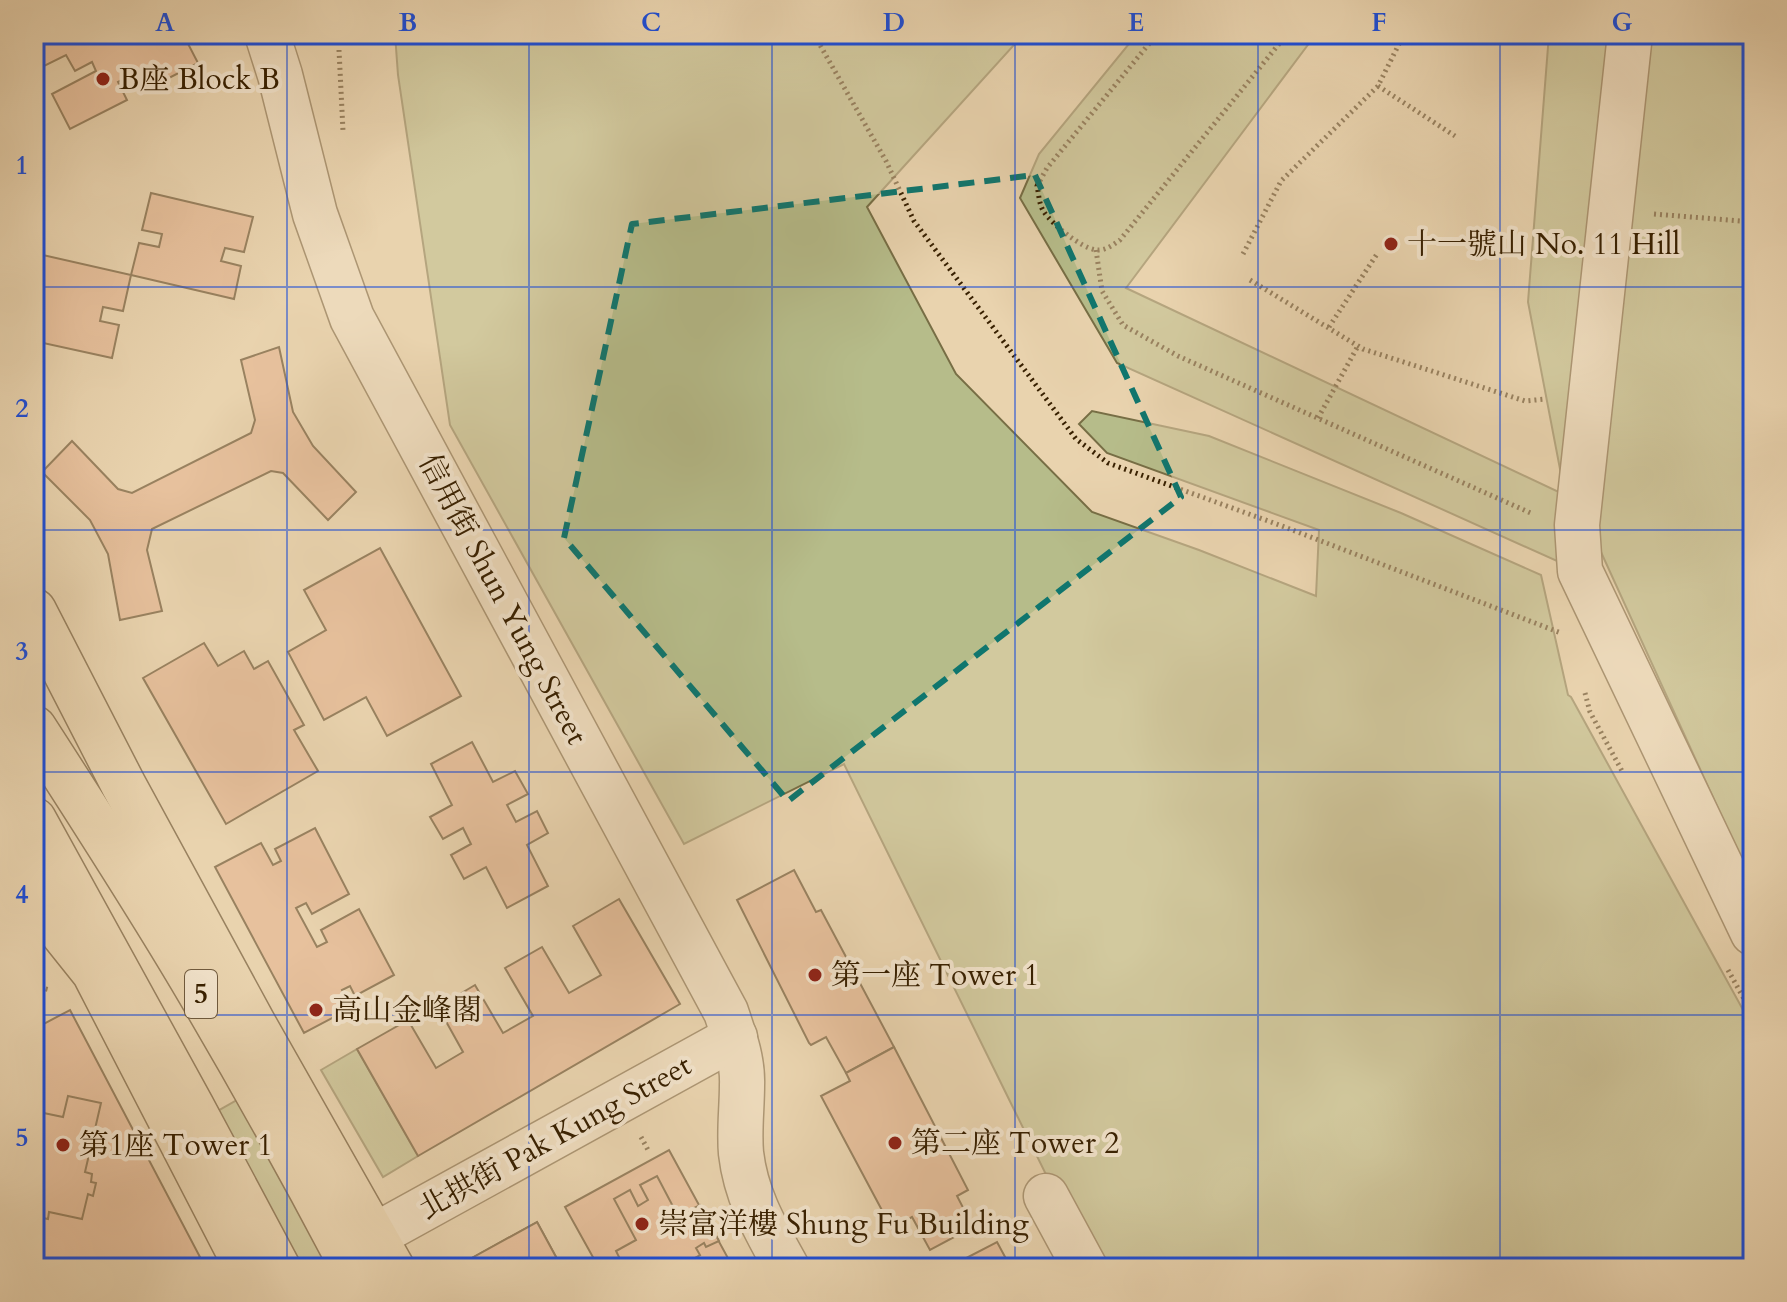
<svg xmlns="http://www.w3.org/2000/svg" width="1787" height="1302" viewBox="0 0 1787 1302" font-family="Cardo,'Noto Serif TC',serif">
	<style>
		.green { fill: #b6bc8a; stroke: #776e45; stroke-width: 2 }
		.building { fill: #e4ac87; stroke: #382000; stroke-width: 2 }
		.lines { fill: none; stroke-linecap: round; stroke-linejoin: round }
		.minor-casing { stroke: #644d2c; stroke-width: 47 }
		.major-casing { stroke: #382000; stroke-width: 47 }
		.highway-casing { stroke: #382000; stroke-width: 47 }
		.path { stroke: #382000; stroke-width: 5; stroke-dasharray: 2 4; stroke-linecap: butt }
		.minor { stroke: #f1e2ca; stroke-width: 44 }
		.major { stroke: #e9d3ae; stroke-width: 44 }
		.highway { stroke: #e9d3ae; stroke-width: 44 }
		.marked { fill: none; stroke: #0f766e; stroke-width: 6; stroke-dasharray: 16 10; stroke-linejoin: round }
		.grid { fill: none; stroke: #1d4ed8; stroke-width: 2; stroke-opacity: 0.55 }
		.poi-dot { fill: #8f2418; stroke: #f1e2ca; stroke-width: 3 }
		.labels { text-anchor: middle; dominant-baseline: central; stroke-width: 8; stroke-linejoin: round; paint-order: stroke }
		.shield { fill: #f1e2ca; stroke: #705a3d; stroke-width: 2 }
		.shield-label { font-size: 28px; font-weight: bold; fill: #382000 }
		.poi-label { font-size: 30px; fill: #382000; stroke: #f1e2ca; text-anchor: start }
		.street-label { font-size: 30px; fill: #382000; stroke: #f1e2ca }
		.neatline { fill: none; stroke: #1d4ed8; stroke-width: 3 }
		.grid-label { font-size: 26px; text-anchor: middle; font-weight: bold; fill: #1d4ed8 }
	</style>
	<rect width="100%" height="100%" fill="#e9d3ae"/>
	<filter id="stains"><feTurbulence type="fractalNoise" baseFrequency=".0025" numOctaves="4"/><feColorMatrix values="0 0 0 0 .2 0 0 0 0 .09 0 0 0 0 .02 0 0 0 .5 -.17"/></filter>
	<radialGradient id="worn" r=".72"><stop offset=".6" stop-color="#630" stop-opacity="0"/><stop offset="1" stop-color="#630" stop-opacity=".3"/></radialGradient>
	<g class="green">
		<path d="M395 34H1024L867 207 956 374 1092 512 1199 550 1316 596 1319 530 1107 453 1079 424 1092 411 1209 436 1401 513 1541 575 1568 695 1571 697 1753 1028V1268H1092L844 764 684 844 450 425 398 75Z"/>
		<path d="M1137 34H1316L1126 288 1565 495 1528 302 1549 34H1621L1566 495 1569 497 1557 545V561L1117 363 1020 198 1039 154Z"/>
		<path d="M1650 34H1753V885L1590 528Z"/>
		<path d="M357 1049 418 1156 383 1177 321 1070Z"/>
		<path d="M253 1091 348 1268H300L216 1112Z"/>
	</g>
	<g class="building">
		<path d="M34 34H126L127 37 132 34H147L151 43 169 34H183L198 63 140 93 131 75 118 82 127 100 70 129 52 94 96 71 92 62 75 71 66 55 34 71Z"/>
		<path d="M151 193 253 217 244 252 225 248 221 261 241 266 234 299 131 275 139 243 159 247 162 234 142 230Z"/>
		<path d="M34 253 131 275 123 311 103 307 100 321 119 325 112 358 34 341V306H37L41 294 34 292Z"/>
		<path d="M279 347 293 412 313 446 356 492 328 520 283 473 271 471 152 529 147 550 162 611 120 620 108 554 90 520 42 472 72 441 118 489 132 493 251 433 255 420 241 360Z"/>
		<path d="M380 548 461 696 387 736 366 697 324 720 288 652 326 630 304 590Z"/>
		<path d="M204 643 218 666 244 651 254 669 268 661 304 725 294 730 318 771 226 824 143 678Z"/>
		<path d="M472 742 493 782 515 771 528 794 507 805 516 822 537 811 548 833 527 845 548 886 507 908 486 867 464 879 451 855 471 844 463 828 443 839 430 817 452 805 431 764Z"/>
		<path d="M315 828 349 894 312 914 306 903 296 908 317 947 327 942 321 930 359 909 394 975 355 996 350 986 342 990 351 1008 304 1033 215 867 261 843 273 865 281 861 275 849Z"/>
		<path d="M794 870 816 912 821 910 894 1047 846 1073 826 1037 811 1045 809 1043 737 900Z"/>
		<path d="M619 899 680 1004 418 1156 357 1049 408 1020 436 1068 463 1052 438 1007 475 985 503 1033 533 1016 505 968 542 947 569 993 601 975 573 926Z"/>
		<path d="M70 1010 200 1257 178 1268H34V1029Z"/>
		<path d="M894 1047 968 1190 957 1196 973 1227 930 1250 912 1217 892 1229 821 1096 850 1081 846 1073Z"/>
		<path d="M68 1096 101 1103 85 1172 92 1174 91 1182 96 1183 93 1196 88 1194 82 1219 49 1212 48 1219 38 1217 36 1223 34 1222V1102L36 1103 34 1111 63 1117Z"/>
		<path d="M669 1150 729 1260 713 1268H599L565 1207Z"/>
		<path d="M657 1176 678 1216 700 1205 719 1241 706 1247 704 1243 696 1248 700 1255 677 1268H613L622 1263 616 1251 636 1240 614 1199 630 1190 638 1206 648 1200 640 1185Z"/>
		<path d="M537 1222 562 1268H464L461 1264Z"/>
		<path d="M537 1222 562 1268H454L461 1264Z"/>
		<path d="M997 1242 1011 1268H947Z"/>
	</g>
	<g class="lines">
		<defs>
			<g id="minor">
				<path d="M267 34 280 75 315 214 352 318 726 1012C734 1036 743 1060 742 1085 742 1108 739 1130 741 1153 746 1197 766 1230 787 1268"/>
				<path d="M1630 34 1579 506 1577 525 1580 571 1753 933"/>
				<path d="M1046 1196 1085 1268"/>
				<path d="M374 1236 735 1037"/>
			</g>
			<g id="major">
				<path d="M34 611 123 784 253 1023 392 1268"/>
				<path d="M34 897 94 972 247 1268"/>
			</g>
			<g id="highway">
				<path d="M34 728C87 810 140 892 190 976 247 1072 301 1169 353 1268"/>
				<path d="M34 820 192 1107 278 1268"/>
			</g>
		</defs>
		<use href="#minor" class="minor-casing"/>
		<use href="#major" class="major-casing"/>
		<use href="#highway" class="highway-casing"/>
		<g class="path">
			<path d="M817 34 820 45 886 161 914 221 1076 439 1108 463 1282 526 1561 633"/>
			<path d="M1157 34 1047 168 1037 186C1039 195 1039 205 1044 212 1052 224 1081 248 1096 250 1105 251 1113 245 1120 240L1287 34"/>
			<path d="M339 50 343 131"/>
			<path d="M1378 86 1455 136"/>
			<path d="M1654 214 1753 222"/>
			<path d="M1096 250 1102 291 1123 325 1178 356 1533 514"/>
			<path d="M1243 254 1281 181 1378 86 1404 34"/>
			<path d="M1250 280 1363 349 1525 401 1546 399"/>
			<path d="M1329 327 1377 254"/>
			<path d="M1318 418 1358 346"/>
			<path d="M1585 693 1590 712 1622 771"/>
			<path d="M1728 970 1753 1015"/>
			<path d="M34 986 50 990"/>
			<path d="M641 1137 648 1150"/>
		</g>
		<use href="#minor" class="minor"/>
		<use href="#major" class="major"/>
		<use href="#highway" class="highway"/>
	</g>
	<path d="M0 0H1787V1302H0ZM1035 175 1181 497 788 801 564 538 632 224Z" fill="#e9d3ae" fill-opacity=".55" fill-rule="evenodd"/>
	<path class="marked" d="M1035 175 1181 497 788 801 564 538 632 224Z"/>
	<path class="grid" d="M287 34V1268M529 34V1268M772 34V1268M1015 34V1268M1258 34V1268M1500 34V1268M34 287H1753M34 530H1753M34 772H1753M34 1015H1753"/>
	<g class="poi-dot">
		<circle cx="103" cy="79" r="8"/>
		<circle cx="1391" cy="244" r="8"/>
		<circle cx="815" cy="975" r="8"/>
		<circle cx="316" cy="1010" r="8"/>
		<circle cx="895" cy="1143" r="8"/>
		<circle cx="63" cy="1145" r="8"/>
		<circle cx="642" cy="1224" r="8"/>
	</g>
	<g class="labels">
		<rect class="shield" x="185" y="970" width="32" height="48" rx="6"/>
		<g class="shield-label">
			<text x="201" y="994">5</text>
		</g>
		<g class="poi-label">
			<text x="119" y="79">B座 Block B</text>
			<text x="1407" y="244">十一號山 No. 11 Hill</text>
			<text x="831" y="975">第一座 Tower 1</text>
			<text x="332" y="1010">高山金峰閣</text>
			<text x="911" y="1143">第二座 Tower 2</text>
			<text x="79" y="1145">第1座 Tower 1</text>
			<text x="658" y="1224">崇富洋樓 Shung Fu Building</text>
		</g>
		<g class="street-label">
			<text transform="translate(503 599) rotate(62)">信用街 Shun Yung Street</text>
			<text transform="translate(555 1137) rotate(-29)">北拱街 Pak Kung Street</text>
		</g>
	</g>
	<rect width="1787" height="1302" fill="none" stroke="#e9d3ae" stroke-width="88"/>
	<rect x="44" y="44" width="1699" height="1214" class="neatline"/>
	<g class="grid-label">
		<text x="165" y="31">A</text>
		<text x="408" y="31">B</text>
		<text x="651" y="31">C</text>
		<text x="894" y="31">D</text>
		<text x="1136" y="31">E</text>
		<text x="1379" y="31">F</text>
		<text x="1622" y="31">G</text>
		<text x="22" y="174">1</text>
		<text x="22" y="417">2</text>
		<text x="22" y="660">3</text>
		<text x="22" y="903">4</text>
		<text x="22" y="1146">5</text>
	</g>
	<rect width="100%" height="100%" filter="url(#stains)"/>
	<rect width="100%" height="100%" fill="url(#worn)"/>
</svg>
